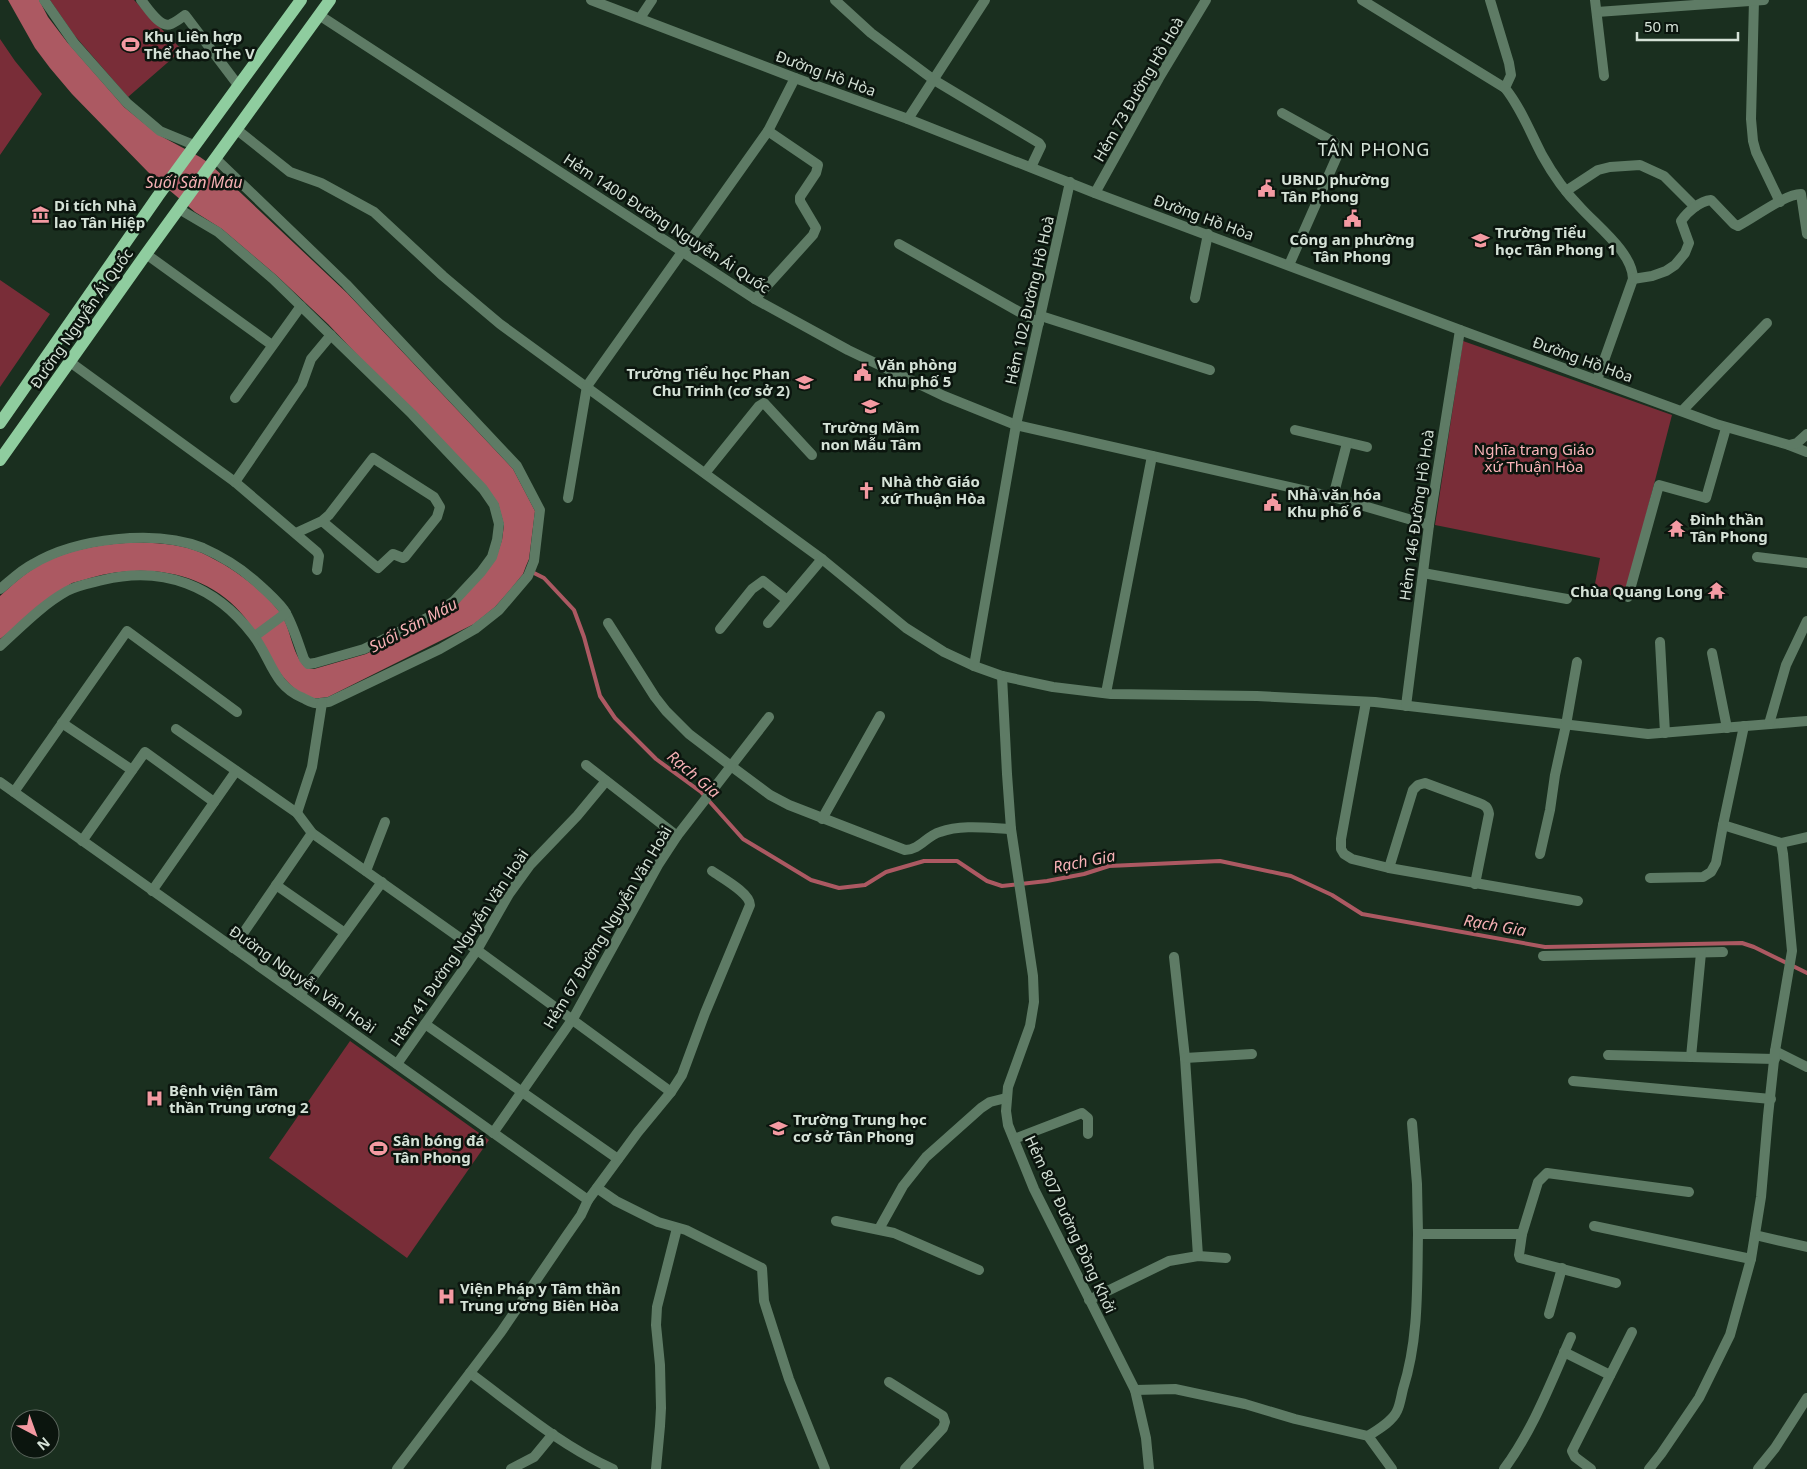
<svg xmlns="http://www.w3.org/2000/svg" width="1807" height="1469" viewBox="0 0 1807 1469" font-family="'Noto Sans',sans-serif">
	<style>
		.green { fill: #792d38 }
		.water { fill: #ac5962 }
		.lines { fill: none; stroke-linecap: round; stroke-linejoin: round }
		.stream { stroke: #ac5962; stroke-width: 4 }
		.minor { stroke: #5e7b65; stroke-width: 10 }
		.primary { stroke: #8fcd9f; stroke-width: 12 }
		.labels { text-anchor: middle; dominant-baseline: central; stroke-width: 5; stroke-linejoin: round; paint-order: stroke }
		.poi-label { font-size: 15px; font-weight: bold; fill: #d5e2d7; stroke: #0b150e; text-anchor: start }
		.street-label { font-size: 15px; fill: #d5e2d7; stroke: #0b150e }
		.park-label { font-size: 15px; fill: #f9b3b8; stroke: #0b150e }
		.water-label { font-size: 16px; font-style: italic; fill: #f7b1b5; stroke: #0b150e }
		.quarter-label { font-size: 18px; letter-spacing: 1px; fill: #d5e2d7; stroke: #0b150e }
	</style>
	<rect width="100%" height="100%" fill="#1a2f1f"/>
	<g class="green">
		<path d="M50 0H134C150 18 166 33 182 50L128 97 75 36Z"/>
		<path d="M0 39 15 61 42 94 0 155Z"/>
		<path d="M0 280 50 314 0 387Z"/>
		<path d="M1463 341 1672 415 1625 596 1593 594 1600 558 1435 525Z"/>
		<path d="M350 1041 489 1140 407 1258 269 1158Z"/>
	</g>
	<path class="water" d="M8 0H39L48 17 67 42 124 107 157 134 200 157 210 164 347 293 513 469 535 511 529 559 526 566 523 574 510 590 495 607 474 624 328 697C324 697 318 699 313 698 278 689 264 638 241 613 203 570 143 563 90 578 85 580 78 581 72 583 65 587 58 594 51 600 34 613 17 626 0 639V596C11 586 23 575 36 567 77 542 157 534 202 553 230 566 258 586 278 610 292 627 290 652 306 668L314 669 366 654 437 619 457 605 496 558 502 540 504 525 498 503 328 324 276 275 222 229 195 212 148 172 72 94 50 68 35 48Z"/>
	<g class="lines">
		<path class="stream" d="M530 571 544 578 574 610 584 637 600 696 615 718 656 759 701 792 743 839 811 880 839 888 865 885 886 872 924 861H957L987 881 1002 886 1047 881 1084 874 1109 866 1220 861 1291 876 1332 895 1362 914 1545 947 1742 943 1754 947 1807 973"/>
		<g class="minor">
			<path d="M44 0 74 43 127 103 160 131 194 145"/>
			<path d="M141 0C148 8 160 29 171 24 176 22 181 18 185 15L238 85"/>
			<path d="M591 0 795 78 908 119 1095 193 1460 330 1716 424 1789 445 1807 452"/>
			<path d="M835 0 871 33 934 80 1039 143 1041 146 1031 167"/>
			<path d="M1362 0 1505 88"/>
			<path d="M1490 0 1509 63 1511 75 1505 88C1521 108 1530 132 1542 155 1552 173 1565 192 1580 207 1597 226 1633 253 1633 279L1597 380"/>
			<path d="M1595 0 1604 76"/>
			<path d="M1754 0 1751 119 1753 141 1756 152 1780 202"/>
			<path d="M1597 12 1764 0"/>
			<path d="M319 15 755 299 848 350 944 396 1016 425 1333 497 1429 525"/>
			<path d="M640 18 652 0"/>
			<path d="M1282 113 1334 142 1338 148V154L1289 265"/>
			<path d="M908 119 985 0"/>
			<path d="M236 129 290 172 321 183 374 212 443 276 500 324 822 559 906 628 944 652 974 666 1002 676 1053 687 1111 694 1257 696 1375 702 1648 734 1807 721"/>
			<path d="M1566 191 1598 170 1610 167 1640 165 1664 176 1695 207"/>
			<path d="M1095 193 1159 78 1206 0"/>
			<path d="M899 244 1039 323"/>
			<path d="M146 254 272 345"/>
			<path d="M1633 279 1652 276 1666 271 1675 265 1685 253 1689 243 1681 221C1687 212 1700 201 1711 200L1734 224 1738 226C1754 218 1785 194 1801 194L1807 234"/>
			<path d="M1195 298 1208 234"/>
			<path d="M755 299 813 235 816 228 800 201V197L816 173 818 165 768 131"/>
			<path d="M1041 316 1210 370"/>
			<path d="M70 362 235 482 317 552 319 556 317 570"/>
			<path d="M235 398 301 306"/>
			<path d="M1682 411 1767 323"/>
			<path d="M1295 430 1367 447"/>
			<path d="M1789 445 1797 443 1807 434"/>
			<path d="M705 473 759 406 764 403 812 455"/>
			<path d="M235 482 302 384 311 359 331 335"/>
			<path d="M1333 497 1347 443"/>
			<path d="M568 498 587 386 768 131 795 78"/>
			<path d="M296 533 322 521 329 515 373 458 434 497 440 507 437 517 405 557 403 558 393 554 378 568 322 521"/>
			<path d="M1757 557 1807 563"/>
			<path d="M1423 573 1567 599"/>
			<path d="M0 589C10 581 21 570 33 564 76 538 156 529 203 548 221 556 239 567 254 580 264 589 276 599 284 610 293 624 298 643 304 659L308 664 315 663 364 649 435 614 454 601 481 572 492 557 497 540 499 524 494 505 483 489 412 414 273 279 218 232 179 209"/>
			<path d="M1628 597 1659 485 1706 498 1726 428"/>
			<path d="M608 623 655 697 666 711 689 734 731 766 770 795 789 805 905 850C920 850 926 836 940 832 962 824 988 828 1011 829"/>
			<path d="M768 623 822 559"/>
			<path d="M720 629 752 589 763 581 787 600"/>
			<path d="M255 636 286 613"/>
			<path d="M1660 642 1665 733"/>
			<path d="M0 646C21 627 42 605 67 591 78 585 91 583 103 580 163 565 216 586 253 635 271 658 273 686 303 698 307 700 310 702 314 703 318 704 324 702 329 702L440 649 475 629 499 610 528 576 534 561 540 510 517 466 346 284 215 158"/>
			<path d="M1712 653 1727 728"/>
			<path d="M974 666 1016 425 1070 182"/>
			<path d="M1002 676 1007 774 1011 829 1033 976 1034 1002 1030 1026 1008 1087 1006 1111 1008 1125 1034 1189 1135 1390 1146 1438 1149 1469"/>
			<path d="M1106 693 1152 456"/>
			<path d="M1366 702 1341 839V849L1344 854 1352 859 1389 868 1578 901"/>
			<path d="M1406 706 1429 525 1460 330"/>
			<path d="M62 723 132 770"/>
			<path d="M1769 724 1786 665 1807 621"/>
			<path d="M176 729 297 813 312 833 477 950 671 1092"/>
			<path d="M586 765 677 836"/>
			<path d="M0 782 588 1200"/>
			<path d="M14 792 127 631 237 712"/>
			<path d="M297 813 312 767 322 703"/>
			<path d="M822 819 880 716"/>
			<path d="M82 841 145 752 214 802"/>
			<path d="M1781 843 1807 837"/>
			<path d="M1540 854 1550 810 1555 775 1566 725 1577 662"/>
			<path d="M1389 868 1413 790 1418 785 1425 783 1479 803C1485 805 1488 807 1489 814L1475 884"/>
			<path d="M366 871 385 822"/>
			<path d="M1650 878 1703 877 1711 872 1716 863 1723 825 1744 726"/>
			<path d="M276 885 345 933"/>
			<path d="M152 891 236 771"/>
			<path d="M233 948 312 833"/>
			<path d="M1543 956 1723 952"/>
			<path d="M1174 957 1185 1058 1198 1256"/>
			<path d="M300 995 382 882"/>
			<path d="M425 1024 618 1159"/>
			<path d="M1775 1051 1807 1067"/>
			<path d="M1608 1055 1775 1059"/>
			<path d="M1691 1057 1701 953"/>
			<path d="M1185 1058 1252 1054"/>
			<path d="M397 1064 477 950 509 894 530 865 577 816 606 781"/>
			<path d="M1573 1081 1771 1099"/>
			<path d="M1412 1123 1417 1184 1418 1234"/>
			<path d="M493 1133 574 1017 658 865 677 836 769 717"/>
			<path d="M1014 1139 1082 1113 1088 1118V1134"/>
			<path d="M597 1188 616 1201 658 1222 686 1230 762 1268 764 1301 789 1379 825 1469"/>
			<path d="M836 1221 894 1233 979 1270"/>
			<path d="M1594 1226 1751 1259"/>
			<path d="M879 1229 903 1186 926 1157 981 1108 990 1102 1006 1098"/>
			<path d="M1522 1234 1519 1255 1520 1258 1616 1283"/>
			<path d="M1755 1235 1807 1247"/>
			<path d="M1089 1300 1169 1261 1198 1256 1226 1258"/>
			<path d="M1549 1314 1562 1268"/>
			<path d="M1564 1352 1610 1375"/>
			<path d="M470 1373C516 1407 561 1446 613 1469"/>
			<path d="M889 1382 943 1416 945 1422 943 1428 905 1469"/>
			<path d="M1135 1390 1175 1389 1245 1404 1295 1419 1368 1436 1392 1469"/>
			<path d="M1368 1436C1377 1430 1392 1422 1397 1411 1400 1405 1401 1397 1403 1389 1419 1339 1417 1286 1418 1234H1522L1538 1182 1547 1173 1689 1192"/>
			<path d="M397 1469 501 1332 567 1235 581 1215 588 1200 638 1132 671 1092 682 1075 705 1013 750 905C750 893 722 878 712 871"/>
			<path d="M511 1469 534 1457 553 1434"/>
			<path d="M656 1469 660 1426 661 1408 660 1365 656 1325 657 1307 677 1228"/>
			<path d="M1504 1469C1533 1430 1551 1382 1571 1337"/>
			<path d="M1591 1469 1575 1457 1572 1451 1632 1332"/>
			<path d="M1649 1469 1661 1454 1699 1398 1730 1335 1751 1259 1761 1197 1768 1116 1775 1051 1792 951 1783 854 1781 843 1723 825"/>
			<path d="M1758 1469 1775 1448 1807 1398"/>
		</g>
		<g class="primary">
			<path d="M0 423 158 196 301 0"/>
			<path d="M0 460 146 254 330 0"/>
		</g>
	</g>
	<defs>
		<symbol id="stadium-bare" viewBox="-9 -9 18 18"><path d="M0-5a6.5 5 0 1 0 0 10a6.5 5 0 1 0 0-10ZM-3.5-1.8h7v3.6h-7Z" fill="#f49aa2" stroke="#0b150e" stroke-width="2.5" paint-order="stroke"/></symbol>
		<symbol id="civic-bare" viewBox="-9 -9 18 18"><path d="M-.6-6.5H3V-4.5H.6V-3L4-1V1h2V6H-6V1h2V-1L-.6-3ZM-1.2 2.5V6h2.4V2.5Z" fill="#f49aa2" stroke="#0b150e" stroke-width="2.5" paint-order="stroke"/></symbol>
		<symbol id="museum-bare" viewBox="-9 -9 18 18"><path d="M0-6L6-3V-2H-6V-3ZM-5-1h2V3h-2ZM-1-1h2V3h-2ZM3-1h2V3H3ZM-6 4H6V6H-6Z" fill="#f49aa2" stroke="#0b150e" stroke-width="2.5" paint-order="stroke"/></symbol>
		<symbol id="school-bare" viewBox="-9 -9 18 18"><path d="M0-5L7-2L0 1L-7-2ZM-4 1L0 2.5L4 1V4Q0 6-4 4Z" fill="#f49aa2" stroke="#0b150e" stroke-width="2.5" paint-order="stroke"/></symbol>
		<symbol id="church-bare" viewBox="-9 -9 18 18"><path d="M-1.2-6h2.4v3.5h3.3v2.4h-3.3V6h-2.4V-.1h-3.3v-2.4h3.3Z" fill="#f49aa2" stroke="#0b150e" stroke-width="2.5" paint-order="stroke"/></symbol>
		<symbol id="temple-bare" viewBox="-9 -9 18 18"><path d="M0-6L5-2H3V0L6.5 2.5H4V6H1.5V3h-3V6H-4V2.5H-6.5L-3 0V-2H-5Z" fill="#f49aa2" stroke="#0b150e" stroke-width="2.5" paint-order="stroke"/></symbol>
		<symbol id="hospital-bare" viewBox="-9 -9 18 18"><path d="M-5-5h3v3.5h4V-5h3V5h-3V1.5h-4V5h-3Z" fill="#f49aa2" stroke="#0b150e" stroke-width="2.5" paint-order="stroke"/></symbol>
	</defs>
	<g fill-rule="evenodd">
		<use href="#stadium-bare" x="118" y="32" width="25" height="25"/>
		<use href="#civic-bare" x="1254" y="176" width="25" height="25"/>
		<use href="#museum-bare" x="28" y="202" width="25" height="25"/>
		<use href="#civic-bare" x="1340" y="206" width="25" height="25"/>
		<use href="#school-bare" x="1468" y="228" width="25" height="25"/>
		<use href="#civic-bare" x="850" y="360" width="25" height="25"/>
		<use href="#school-bare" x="792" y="370" width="25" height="25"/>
		<use href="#school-bare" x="858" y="394" width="25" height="25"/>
		<use href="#church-bare" x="854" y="478" width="25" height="25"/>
		<use href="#civic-bare" x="1260" y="490" width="25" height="25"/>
		<use href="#temple-bare" x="1664" y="516" width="25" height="25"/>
		<use href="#temple-bare" x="1704" y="578" width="25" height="25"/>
		<use href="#hospital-bare" x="142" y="1086" width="25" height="25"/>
		<use href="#school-bare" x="766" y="1116" width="25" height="25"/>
		<use href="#stadium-bare" x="366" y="1136" width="25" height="25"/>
		<use href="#hospital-bare" x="434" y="1284" width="25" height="25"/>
	</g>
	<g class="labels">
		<g class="poi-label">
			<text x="144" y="36">Khu Liên hợp<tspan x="144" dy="17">Thể thao The V</tspan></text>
			<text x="1281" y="179">UBND phường<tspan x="1281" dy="17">Tân Phong</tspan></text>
			<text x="54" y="205">Di tích Nhà<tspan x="54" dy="17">lao Tân Hiệp</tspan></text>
			<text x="1495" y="232">Trường Tiểu<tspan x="1495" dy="17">học Tân Phong 1</tspan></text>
			<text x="1352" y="239" text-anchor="middle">Công an phường<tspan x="1352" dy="17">Tân Phong</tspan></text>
			<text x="877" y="364">Văn phòng<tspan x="877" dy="17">Khu phố 5</tspan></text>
			<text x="790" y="373" text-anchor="end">Trường Tiểu học Phan<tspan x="790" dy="17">Chu Trinh (cơ sở 2)</tspan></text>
			<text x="871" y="427" text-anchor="middle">Trường Mầm<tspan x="871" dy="17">non Mẫu Tâm</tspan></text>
			<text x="881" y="481">Nhà thờ Giáo<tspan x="881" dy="17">xứ Thuận Hòa</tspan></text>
			<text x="1287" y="494">Nhà văn hóa<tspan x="1287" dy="17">Khu phố 6</tspan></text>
			<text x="1690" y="519">Đình thần<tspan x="1690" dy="17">Tân Phong</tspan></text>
			<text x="1703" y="591" text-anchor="end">Chùa Quang Long</text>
			<text x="169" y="1090">Bệnh viện Tâm<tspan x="169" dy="17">thần Trung ương 2</tspan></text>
			<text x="793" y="1119">Trường Trung học<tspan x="793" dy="17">cơ sở Tân Phong</tspan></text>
			<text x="393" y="1140">Sân bóng đá<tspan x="393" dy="17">Tân Phong</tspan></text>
			<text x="460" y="1288">Viện Pháp y Tâm thần<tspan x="460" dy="17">Trung ương Biên Hòa</tspan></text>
		</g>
		<g class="street-label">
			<text transform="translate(826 73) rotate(20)">Đường Hồ Hòa</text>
			<text transform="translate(1138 89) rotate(-60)">Hẻm 73 Đường Hồ Hoà</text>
			<text transform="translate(1204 217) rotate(20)">Đường Hồ Hòa</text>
			<text transform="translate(667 223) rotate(33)">Hẻm 1400 Đường Nguyễn Ái Quốc</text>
			<text transform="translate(1029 300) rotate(-77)">Hẻm 102 Đường Hồ Hoà</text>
			<text transform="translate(81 318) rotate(-55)">Đường Nguyễn Ái Quốc</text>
			<text transform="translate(1583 359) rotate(20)">Đường Hồ Hòa</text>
			<text transform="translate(1416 515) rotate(-82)">Hẻm 146 Đường Hồ Hoà</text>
			<text transform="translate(607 927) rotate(-59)">Hẻm 67 Đường Nguyễn Văn Hoài</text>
			<text transform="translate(459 947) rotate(-56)">Hẻm 41 Đường Nguyễn Văn Hoài</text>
			<text transform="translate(303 979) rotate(35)">Đường Nguyễn Văn Hoài</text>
			<text transform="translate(1071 1224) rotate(65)">Hẻm 807 Đường Đồng Khởi</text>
		</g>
		<g class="park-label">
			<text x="1534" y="449">Nghĩa trang Giáo<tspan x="1534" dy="17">xứ Thuận Hòa</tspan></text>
		</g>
		<g class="water-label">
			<text x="194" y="182">Suối Săn Máu</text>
			<text transform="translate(413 625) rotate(-28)">Suối Săn Máu</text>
			<text transform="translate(694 774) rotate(40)">Rạch Gia</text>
			<text transform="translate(1084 861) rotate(-11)">Rạch Gia</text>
			<text transform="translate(1495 925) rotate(10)">Rạch Gia</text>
		</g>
		<g class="quarter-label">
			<text x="1374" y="149">TÂN PHONG</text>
		</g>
	</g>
	<g transform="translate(35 1434) rotate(139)"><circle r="24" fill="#0b150e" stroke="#5c675e"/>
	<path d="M0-4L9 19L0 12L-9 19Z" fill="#f49aa2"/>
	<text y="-8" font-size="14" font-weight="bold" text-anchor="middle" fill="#d5e2d7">N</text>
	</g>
	<path d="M1637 32v8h101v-8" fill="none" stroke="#d5e2d7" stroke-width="2.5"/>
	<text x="1644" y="32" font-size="15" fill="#d5e2d7" stroke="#0b150e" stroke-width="4" paint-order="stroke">50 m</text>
</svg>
